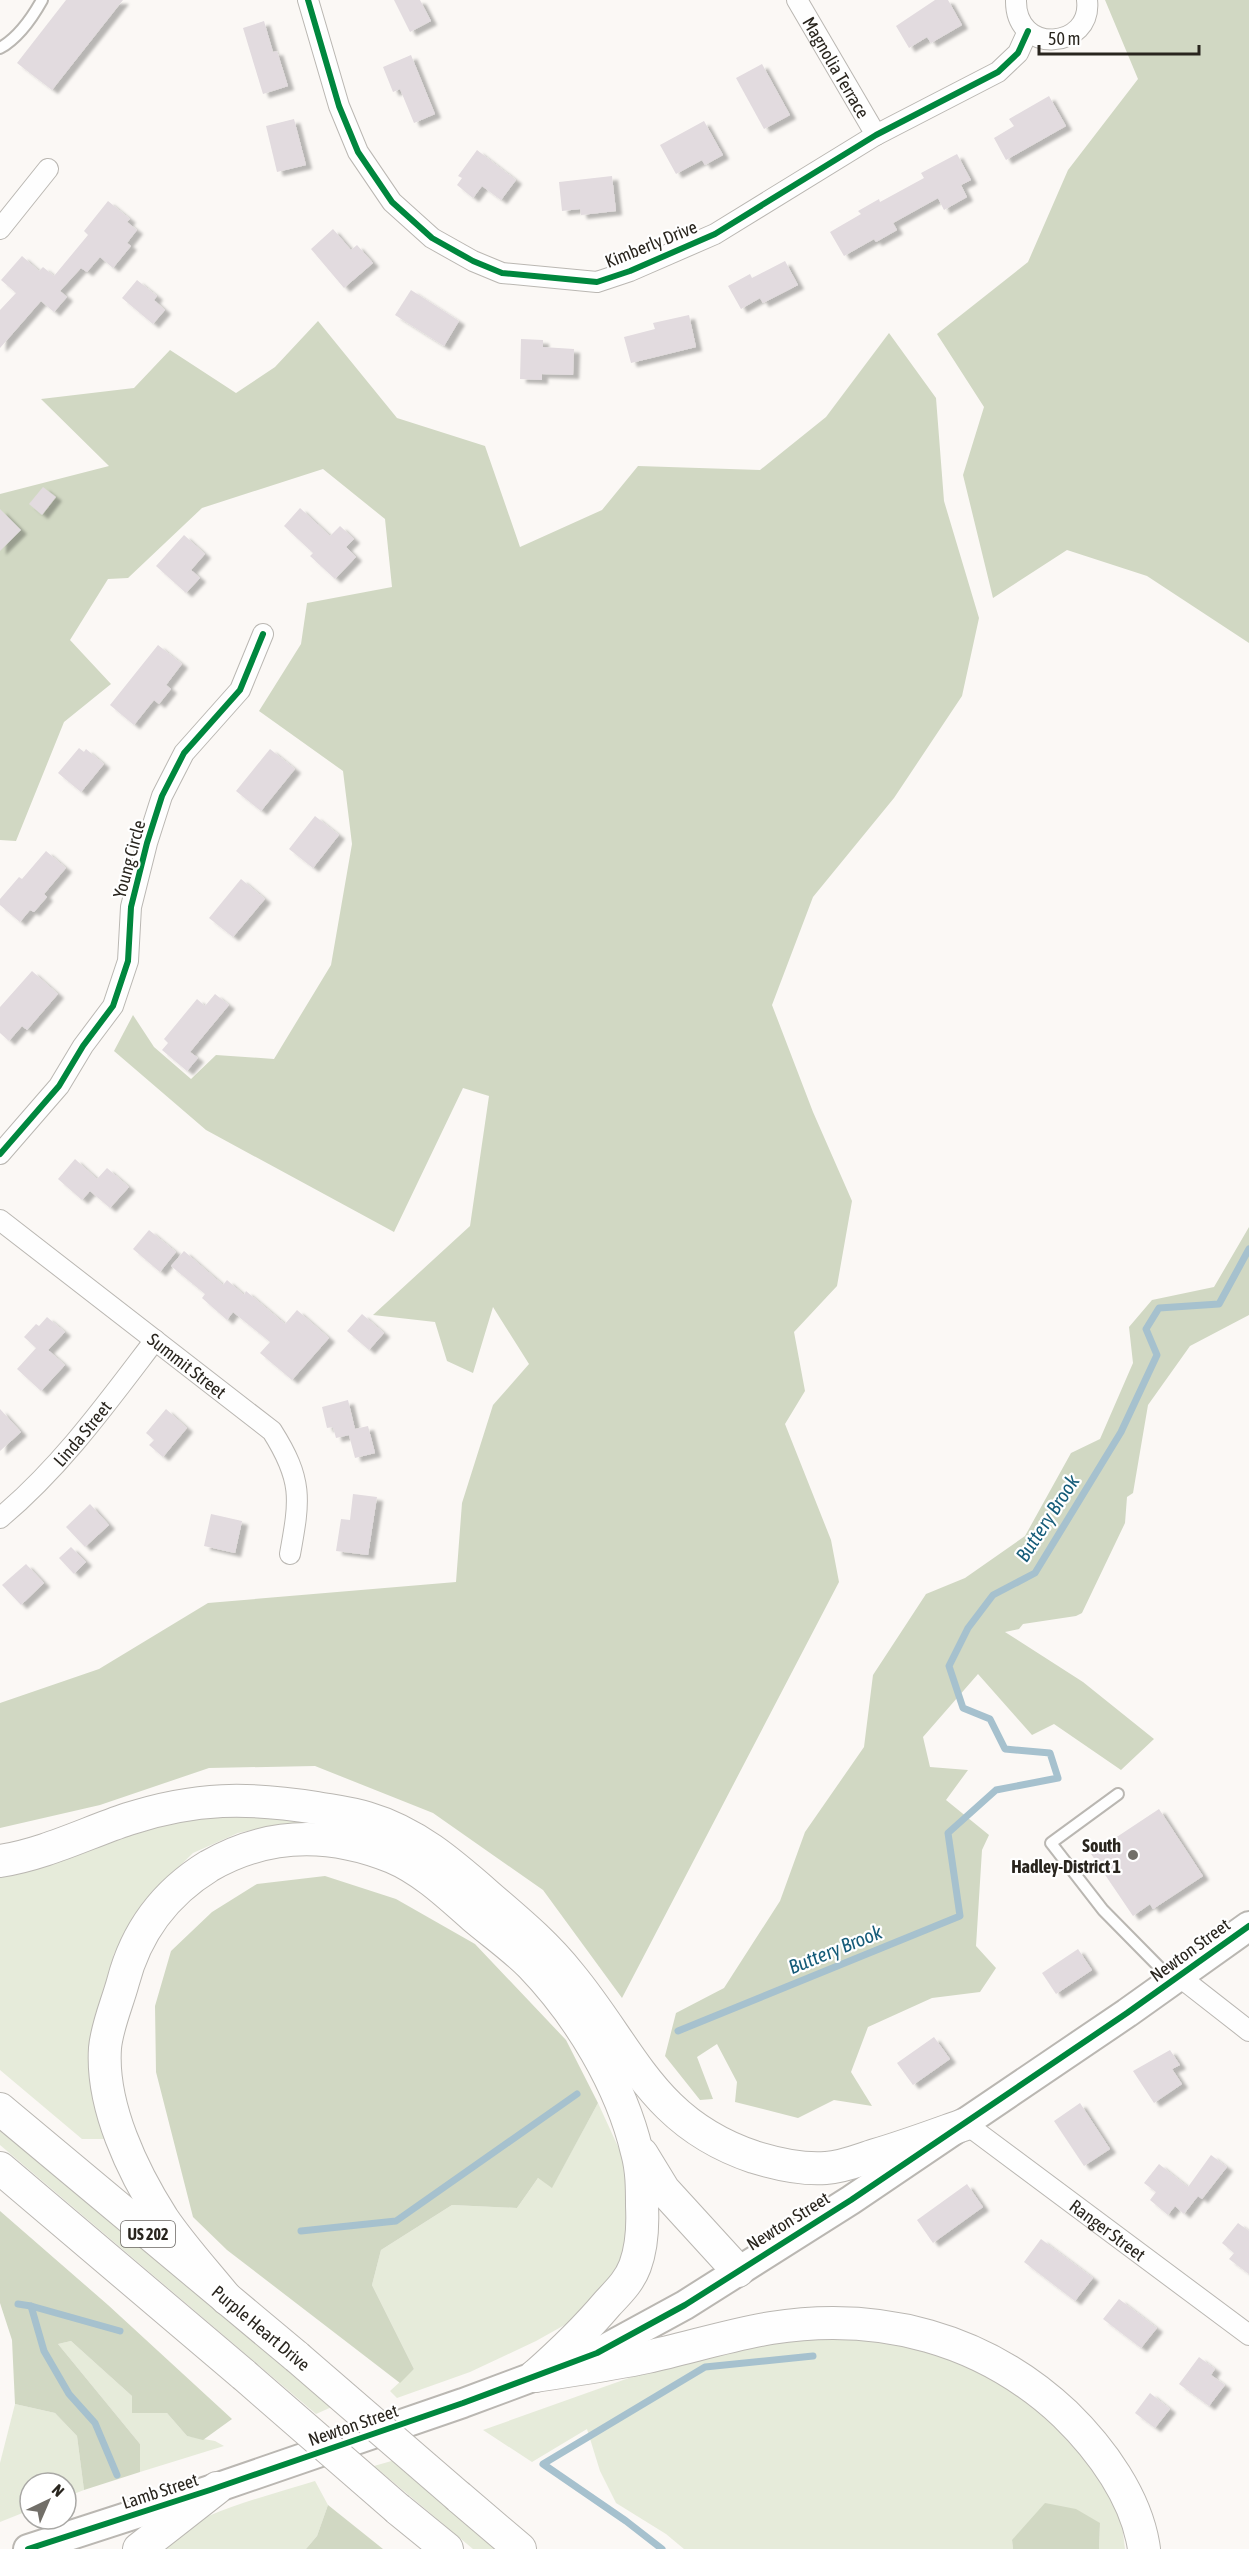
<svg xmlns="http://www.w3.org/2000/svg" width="1249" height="2549" viewBox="0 0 1249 2549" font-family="'Asap Condensed',sans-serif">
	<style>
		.green { fill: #e6ebda }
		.forest { fill: #d1d8c3 }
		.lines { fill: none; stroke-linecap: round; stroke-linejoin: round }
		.stream { stroke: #a6c1ce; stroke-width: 7 }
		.building { fill: #e2dbdf; filter: url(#shadow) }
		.service-casing { stroke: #bab7b2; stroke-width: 14 }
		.minor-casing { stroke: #bab7b2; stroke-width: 22 }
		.secondary-casing { stroke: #bab7b2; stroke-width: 32 }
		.primary-casing { stroke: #bab7b2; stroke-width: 34 }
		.service { stroke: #fefefe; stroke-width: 10 }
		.minor { stroke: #fefefe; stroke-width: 20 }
		.secondary { stroke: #fefefe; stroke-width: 28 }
		.primary { stroke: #fefefe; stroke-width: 32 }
		.primary-bridge-casing { stroke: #bab7b2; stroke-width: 34; stroke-linecap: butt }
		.primary-bridge { stroke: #fefefe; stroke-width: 32 }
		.cycleway-casing { stroke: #fff; stroke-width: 10 }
		.cycleway { stroke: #00873e; stroke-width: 6 }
		.poi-dot { fill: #726f69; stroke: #fff; stroke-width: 2 }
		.labels { text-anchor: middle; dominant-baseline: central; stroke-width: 4.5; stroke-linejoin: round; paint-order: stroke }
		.shield { fill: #fff; stroke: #696662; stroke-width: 1.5 }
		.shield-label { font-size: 16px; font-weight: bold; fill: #29251e }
		.street-label { font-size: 18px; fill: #29251e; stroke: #fff }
		.poi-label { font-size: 18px; font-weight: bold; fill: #29251e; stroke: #fff; text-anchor: end }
		.water-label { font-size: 20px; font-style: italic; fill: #165c79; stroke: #fff }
	</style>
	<defs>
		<filter id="shadow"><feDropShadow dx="6" dy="4" stdDeviation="1.5" flood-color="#0004"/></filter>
	</defs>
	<rect width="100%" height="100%" fill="#fbf8f5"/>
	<g class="green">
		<path d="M244 1810 314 1822 281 1824 238 1833 193 1853 144 1901 114 1954 96 2016 106 2139H82L0 2070V1868L149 1827Z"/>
		<path d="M598 2103 626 2164 635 2221 618 2274 586 2313 536 2341 470 2372 397 2398 390 2391 414 2369 372 2285 381 2250 452 2205 517 2208 538 2178 552 2187Z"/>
		<path d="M0 2121 334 2406 316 2414 0 2145Z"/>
		<path d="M827 2338C865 2339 903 2341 940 2353 999 2372 1089 2442 1115 2500 1122 2514 1123 2534 1125 2549H1099L1100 2523 1012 2540 1013 2549H684L666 2534 616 2503 600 2471 587 2429 532 2462 483 2430 688 2357 762 2342Z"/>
		<path d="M71 2341 132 2396V2413H167L187 2436 215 2441 224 2446 140 2472V2444L58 2344Z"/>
		<path d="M15 2404 55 2413 77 2436 84 2490 66 2497V2483H30V2510L0 2522V2463Z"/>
		<path d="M395 2460 501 2549H473L374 2466Z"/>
		<path d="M315 2481 328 2505 317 2536 306 2549H156C198 2511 262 2498 315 2481Z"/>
	</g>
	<g class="forest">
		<path d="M1105 0H1249V643L1147 576 1067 550 993 598 963 475 984 407 937 334 1028 262 1068 170 1138 79Z"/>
		<path d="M318 321 397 418 485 446 520 547 602 510 638 466 760 470 826 417 889 333 936 398 944 501 979 618 962 696 894 798 813 897 772 1005 813 1112 852 1201 837 1286 794 1332 805 1391 785 1424 831 1540 839 1582 622 1998 543 1890 433 1813 315 1766 209 1768 100 1805 0 1828V1703L99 1669 208 1603 456 1582 462 1503 493 1405 529 1364 493 1307 473 1373 447 1361 435 1322 373 1315 470 1226 489 1096 463 1088 394 1232 206 1130 114 1051 133 1015 154 1047 191 1079 216 1055 274 1059 331 965 352 844 343 771 259 711 301 644 307 603 392 587 385 519 323 469 202 508 128 578 108 579 70 640 111 684 64 722 16 841 0 840V494L109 466 41 399 134 388 170 350 236 393 275 367Z"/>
		<path d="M1249 1227V1315L1190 1346 1148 1405 1133 1493 1127 1497 1125 1523 1082 1613 1076 1616 1023 1624 1019 1629 1005 1632 1083 1682 1154 1739 1121 1770 1054 1724 1032 1735 978 1674 923 1737 930 1767 968 1770 946 1800 989 1835 982 1850 976 1946 996 1968 980 1992 932 1998 868 2027 851 2072 872 2106 834 2100 798 2118 735 2102 737 2082 717 2044 697 2057 713 2099 700 2100 665 2056 676 2013 724 1988 780 1901 805 1832 864 1747 873 1675 926 1594 965 1578 1025 1536 1071 1453 1100 1439 1133 1363 1129 1327 1152 1300 1214 1287Z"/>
		<path d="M325 1876 396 1899 475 1944 566 2040 598 2103 552 2188 538 2178 517 2208 452 2205 381 2250 372 2285 414 2369 400 2383 227 2250 193 2217 156 2072 155 2006 171 1951 212 1912 257 1884Z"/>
		<path d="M0 2211 108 2305 232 2419 203 2440 187 2436 167 2413H132V2396L71 2341 58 2344 140 2444V2472L84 2490 77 2436 55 2413 15 2404 12 2340 0 2303Z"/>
		<path d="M1045 2503 1076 2509 1100 2523 1099 2549H1013L1012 2540Z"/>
		<path d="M328 2505 383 2549H306L317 2536Z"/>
	</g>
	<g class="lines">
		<g class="stream">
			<path d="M678 2031 960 1916 948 1833 996 1790 1058 1778 1050 1753 1005 1749 990 1719 963 1708 949 1666 968 1628 993 1595 1035 1573 1121 1432 1157 1355 1146 1329 1159 1308 1219 1304 1249 1249"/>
			<path d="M301 2231 396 2221 577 2094"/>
			<path d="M18 2304 31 2306 120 2331"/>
			<path d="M31 2306 44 2351 69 2394 95 2423 117 2475"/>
			<path d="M662 2549 626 2521 543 2464 705 2367 813 2356"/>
		</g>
	</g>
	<g class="building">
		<path d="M66 0H123L52 90 17 63Z"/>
		<path d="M394 0H420L431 21 410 32Z"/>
		<path d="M935 0H948L962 25 931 43 927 37 909 48 896 26Z"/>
		<path d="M264 21 273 52 277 51 288 86 263 94 243 28Z"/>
		<path d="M411 55 435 114 414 123 400 89 393 92 383 67Z"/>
		<path d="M762 64 790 115 764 129 736 78Z"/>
		<path d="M1049 96 1066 126 1006 160 994 138 1014 126 1009 119Z"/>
		<path d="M294 119 306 165 277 172 266 126Z"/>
		<path d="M704 121 723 155 705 165 702 160 676 174 660 145Z"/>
		<path d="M477 150 516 180 501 200 482 186 473 198 457 185 462 178 458 176Z"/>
		<path d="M957 154 971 180 961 185 967 197 944 210 938 198 893 223 897 230 876 242 874 239 844 256 830 232 861 214 858 211 879 199 880 202 924 178 921 173Z"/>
		<path d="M612 176 616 211 581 215 580 209 562 211 559 182Z"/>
		<path d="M108 201 130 219 127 222 137 230 127 243 131 246 113 268 100 257 87 272 81 268 60 291 67 297 54 312 41 301 0 348V310L16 293 1 280 22 256 39 271 43 267 54 276 88 235 84 231Z"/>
		<path d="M333 229 351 250 357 245 373 263 344 288 311 249Z"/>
		<path d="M785 261 798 285 763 303 760 298 741 309 728 286 750 274 752 278Z"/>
		<path d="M137 280 157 296 154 300 165 310 153 324 122 298Z"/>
		<path d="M411 290 459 321 444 346 395 315Z"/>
		<path d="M689 315 696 347 631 363 624 337 655 329 653 323Z"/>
		<path d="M521 339 543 340V347L574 349 573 375 542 374V380L520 379Z"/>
		<path d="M43 487 56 497 42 515 29 504Z"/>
		<path d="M300 508 330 536 340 526 354 539 346 547 356 557 335 579 310 556 313 553 284 526Z"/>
		<path d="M0 509 21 530 0 551Z"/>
		<path d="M184 535 205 554 191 570 200 578 186 593 156 566Z"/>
		<path d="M158 645 182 664 166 685 171 689 159 704 154 700 134 725 110 705Z"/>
		<path d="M79 748 84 752 86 749 104 764 81 792 58 773Z"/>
		<path d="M270 749 295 769 261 811 236 791Z"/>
		<path d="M315 816 339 835 313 868 289 849Z"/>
		<path d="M46 851 66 868 44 894 47 897 34 912 30 910 20 922 0 905V899L19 877 22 879Z"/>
		<path d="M241 879 265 899 233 937 209 918Z"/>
		<path d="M32 971 58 994 27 1030 22 1026 9 1041 0 1033V1007Z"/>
		<path d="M215 994 229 1005 190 1052 198 1058 187 1071 162 1050 168 1043 164 1039 197 999 205 1006Z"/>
		<path d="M75 1159 97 1179 107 1168 129 1187 110 1208 90 1191 82 1200 58 1179Z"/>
		<path d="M149 1230 176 1252 160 1272 133 1249Z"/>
		<path d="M184 1251 223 1285 227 1280 244 1295 246 1291 285 1324 297 1310 329 1338 292 1380 260 1353 270 1342 233 1312 227 1320 202 1298 205 1294 171 1266Z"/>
		<path d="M362 1314 384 1333 369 1350 347 1331Z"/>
		<path d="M47 1317 65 1332 48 1350 65 1365 41 1391 17 1369 36 1348 24 1337 36 1324 39 1326Z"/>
		<path d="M348 1400 355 1429 368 1426 375 1453 355 1458 349 1435 336 1438 333 1427 327 1428 322 1407Z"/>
		<path d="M0 1409 21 1432 0 1451Z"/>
		<path d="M166 1409 187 1428 163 1457 149 1445 154 1440 146 1433Z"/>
		<path d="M353 1494 377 1497 368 1555 336 1551 341 1519 350 1520Z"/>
		<path d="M90 1504 109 1525 85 1547 66 1527Z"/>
		<path d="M211 1514 242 1521 235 1553 204 1546Z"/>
		<path d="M71 1547 86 1562 74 1574 59 1558Z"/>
		<path d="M26 1564 44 1583 21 1605 2 1585Z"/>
		<path d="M1159 1809 1203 1876 1153 1909 1150 1904 1133 1916 1091 1854Z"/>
		<path d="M1078 1949 1092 1970 1056 1994 1042 1973Z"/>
		<path d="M934 2037 950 2059 913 2085 897 2063Z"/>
		<path d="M1170 2050 1180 2065 1172 2069 1182 2084 1154 2103 1133 2071Z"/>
		<path d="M1080 2103 1110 2149 1084 2166 1054 2121Z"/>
		<path d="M1211 2155 1227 2167 1202 2199 1198 2196 1184 2214 1175 2206 1168 2215 1150 2200 1156 2192 1144 2183 1159 2164 1188 2187Z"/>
		<path d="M967 2184 983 2207 933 2243 917 2220Z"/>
		<path d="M1238 2223 1249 2231V2274L1229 2259 1234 2253 1222 2243Z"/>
		<path d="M1041 2239 1093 2278 1075 2301 1024 2262Z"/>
		<path d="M1119 2299 1157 2328 1141 2348 1103 2319Z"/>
		<path d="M1199 2357 1215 2369 1211 2375 1225 2385 1209 2406 1179 2384Z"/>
		<path d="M1150 2393 1170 2409 1155 2428 1135 2413Z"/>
	</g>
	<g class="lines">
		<defs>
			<g id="service">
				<path d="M0 48C18 38 32 18 42 0"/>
				<path d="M1118 1794 1051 1843 1103 1910 1171 1979"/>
			</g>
			<g id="minor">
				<path d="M308 0 339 106 358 152 392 202 432 238 473 261 502 273 597 282 630 271 715 234 876 135 998 72 1018 53 1028 31"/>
				<path id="s1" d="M797 0 876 135"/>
				<path d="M1016 0C1015 56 1093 49 1087 0"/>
				<path d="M0 229 48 169"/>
				<path d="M0 1154 59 1086 83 1046 113 1006 128 961 131 907 147 843 162 796 184 753 240 690 263 634"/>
				<path id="s2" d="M0 1220 272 1431C303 1480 300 1499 290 1554"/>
				<path id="s3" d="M0 1518C61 1467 107 1403 155 1340"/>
				<path d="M1180 1977 1249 2031"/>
				<path id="s4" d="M966 2124 1249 2335"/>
			</g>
			<path id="secondary" d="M28 2549 210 2490 463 2403 597 2353 685 2305 851 2200 1127 2013 1249 1926"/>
			<g id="primary">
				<path d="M0 1861C45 1854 86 1833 128 1819 196 1797 248 1797 317 1808 334 1811 351 1813 367 1818 418 1833 454 1866 493 1900 521 1924 547 1946 570 1975 632 2050 652 2123 754 2157 777 2164 802 2170 826 2168 843 2167 859 2160 875 2155 906 2146 935 2135 966 2124"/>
				<path d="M0 2109 297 2357"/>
				<path d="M642 2154 664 2190 738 2271"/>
				<path d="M0 2168 244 2375"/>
				<path d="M227 2299C206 2273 182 2247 163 2219 133 2172 101 2106 105 2048 107 2026 117 2004 123 1982 136 1932 165 1893 209 1866 268 1832 330 1832 392 1857 423 1870 449 1895 474 1917 493 1933 513 1947 531 1965 579 2015 621 2084 637 2152 642 2170 642 2188 642 2206 643 2226 642 2247 635 2266 629 2282 618 2292 607 2304 585 2330 561 2353 535 2376"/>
				<path d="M535 2376C572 2370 610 2365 647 2357 688 2348 729 2335 771 2328 880 2311 984 2338 1065 2414 1101 2449 1137 2498 1144 2549"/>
				<path d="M459 2497 520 2549"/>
				<path d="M398 2509 447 2549"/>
				<path d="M139 2549 217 2488"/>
			</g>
		</defs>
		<use href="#service" class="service-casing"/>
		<use href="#minor" class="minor-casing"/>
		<use href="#secondary" class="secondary-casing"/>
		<use href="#primary" class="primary-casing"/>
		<use href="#service" class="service"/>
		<use href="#minor" class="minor"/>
		<use href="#secondary" class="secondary"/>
		<use href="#primary" class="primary"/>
		<defs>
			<g id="primary-bridge">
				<path d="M297 2357 459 2497"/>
				<path d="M244 2375 398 2509"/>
			</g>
		</defs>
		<use href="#primary-bridge" class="primary-bridge-casing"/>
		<use href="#primary-bridge" class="primary-bridge"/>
		<defs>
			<g id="cycleway">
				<path d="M308 0 339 106 358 152 392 202 432 238 473 261 502 273 597 282 630 271 715 234 876 135 998 72 1018 53 1028 31"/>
				<path d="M0 1154 59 1086 83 1046 113 1006 128 961 131 907 147 843 162 796 184 753 240 690 263 634"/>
				<path d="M28 2549 210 2490 463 2403 597 2353 685 2305 851 2200 1127 2013 1249 1926"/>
			</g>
		</defs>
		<use href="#cycleway" class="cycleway-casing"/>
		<use href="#cycleway" class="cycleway"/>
	</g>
	<circle class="poi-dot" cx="1133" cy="1855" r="6"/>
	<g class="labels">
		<rect class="shield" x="121" y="2221" width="54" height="26" rx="4.5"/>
		<g class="shield-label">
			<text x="148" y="2234">US 202</text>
		</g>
		<g class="street-label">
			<text stroke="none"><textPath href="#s1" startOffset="78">Magnolia Terrace</textPath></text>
			<text transform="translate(651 244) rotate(-22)">Kimberly Drive</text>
			<text transform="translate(129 859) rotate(-75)">Young Circle</text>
			<text stroke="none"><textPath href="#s2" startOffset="237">Summit Street</textPath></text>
			<text stroke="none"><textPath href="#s3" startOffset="118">Linda Street</textPath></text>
			<text transform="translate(1190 1950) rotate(-36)">Newton Street</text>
			<text transform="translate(788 2221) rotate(-32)">Newton Street</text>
			<text stroke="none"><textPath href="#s4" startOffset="177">Ranger Street</textPath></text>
			<text transform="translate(261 2328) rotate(40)">Purple Heart Drive</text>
			<text transform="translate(353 2425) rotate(-19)">Newton Street</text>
			<text transform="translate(160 2491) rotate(-18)">Lamb Street</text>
		</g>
		<g class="poi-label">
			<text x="1121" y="1845">South<tspan x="1121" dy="21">Hadley-District 1</tspan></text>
		</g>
		<g class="water-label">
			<text transform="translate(1047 1518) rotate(-57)">Buttery Brook</text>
			<text transform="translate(835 1949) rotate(-22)">Buttery Brook</text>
		</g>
	</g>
	<g transform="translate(48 2501) rotate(44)"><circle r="28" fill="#ffffff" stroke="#a9a8a5" stroke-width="1.5"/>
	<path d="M0-4.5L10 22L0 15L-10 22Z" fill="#726f69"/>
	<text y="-9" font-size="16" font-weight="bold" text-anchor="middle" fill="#29251e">N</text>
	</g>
	<path d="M1039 45v9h160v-9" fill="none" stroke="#29251e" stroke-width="3"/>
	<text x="1048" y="45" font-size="18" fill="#29251e" stroke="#ffffff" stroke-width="4.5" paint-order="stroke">50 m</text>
</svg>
